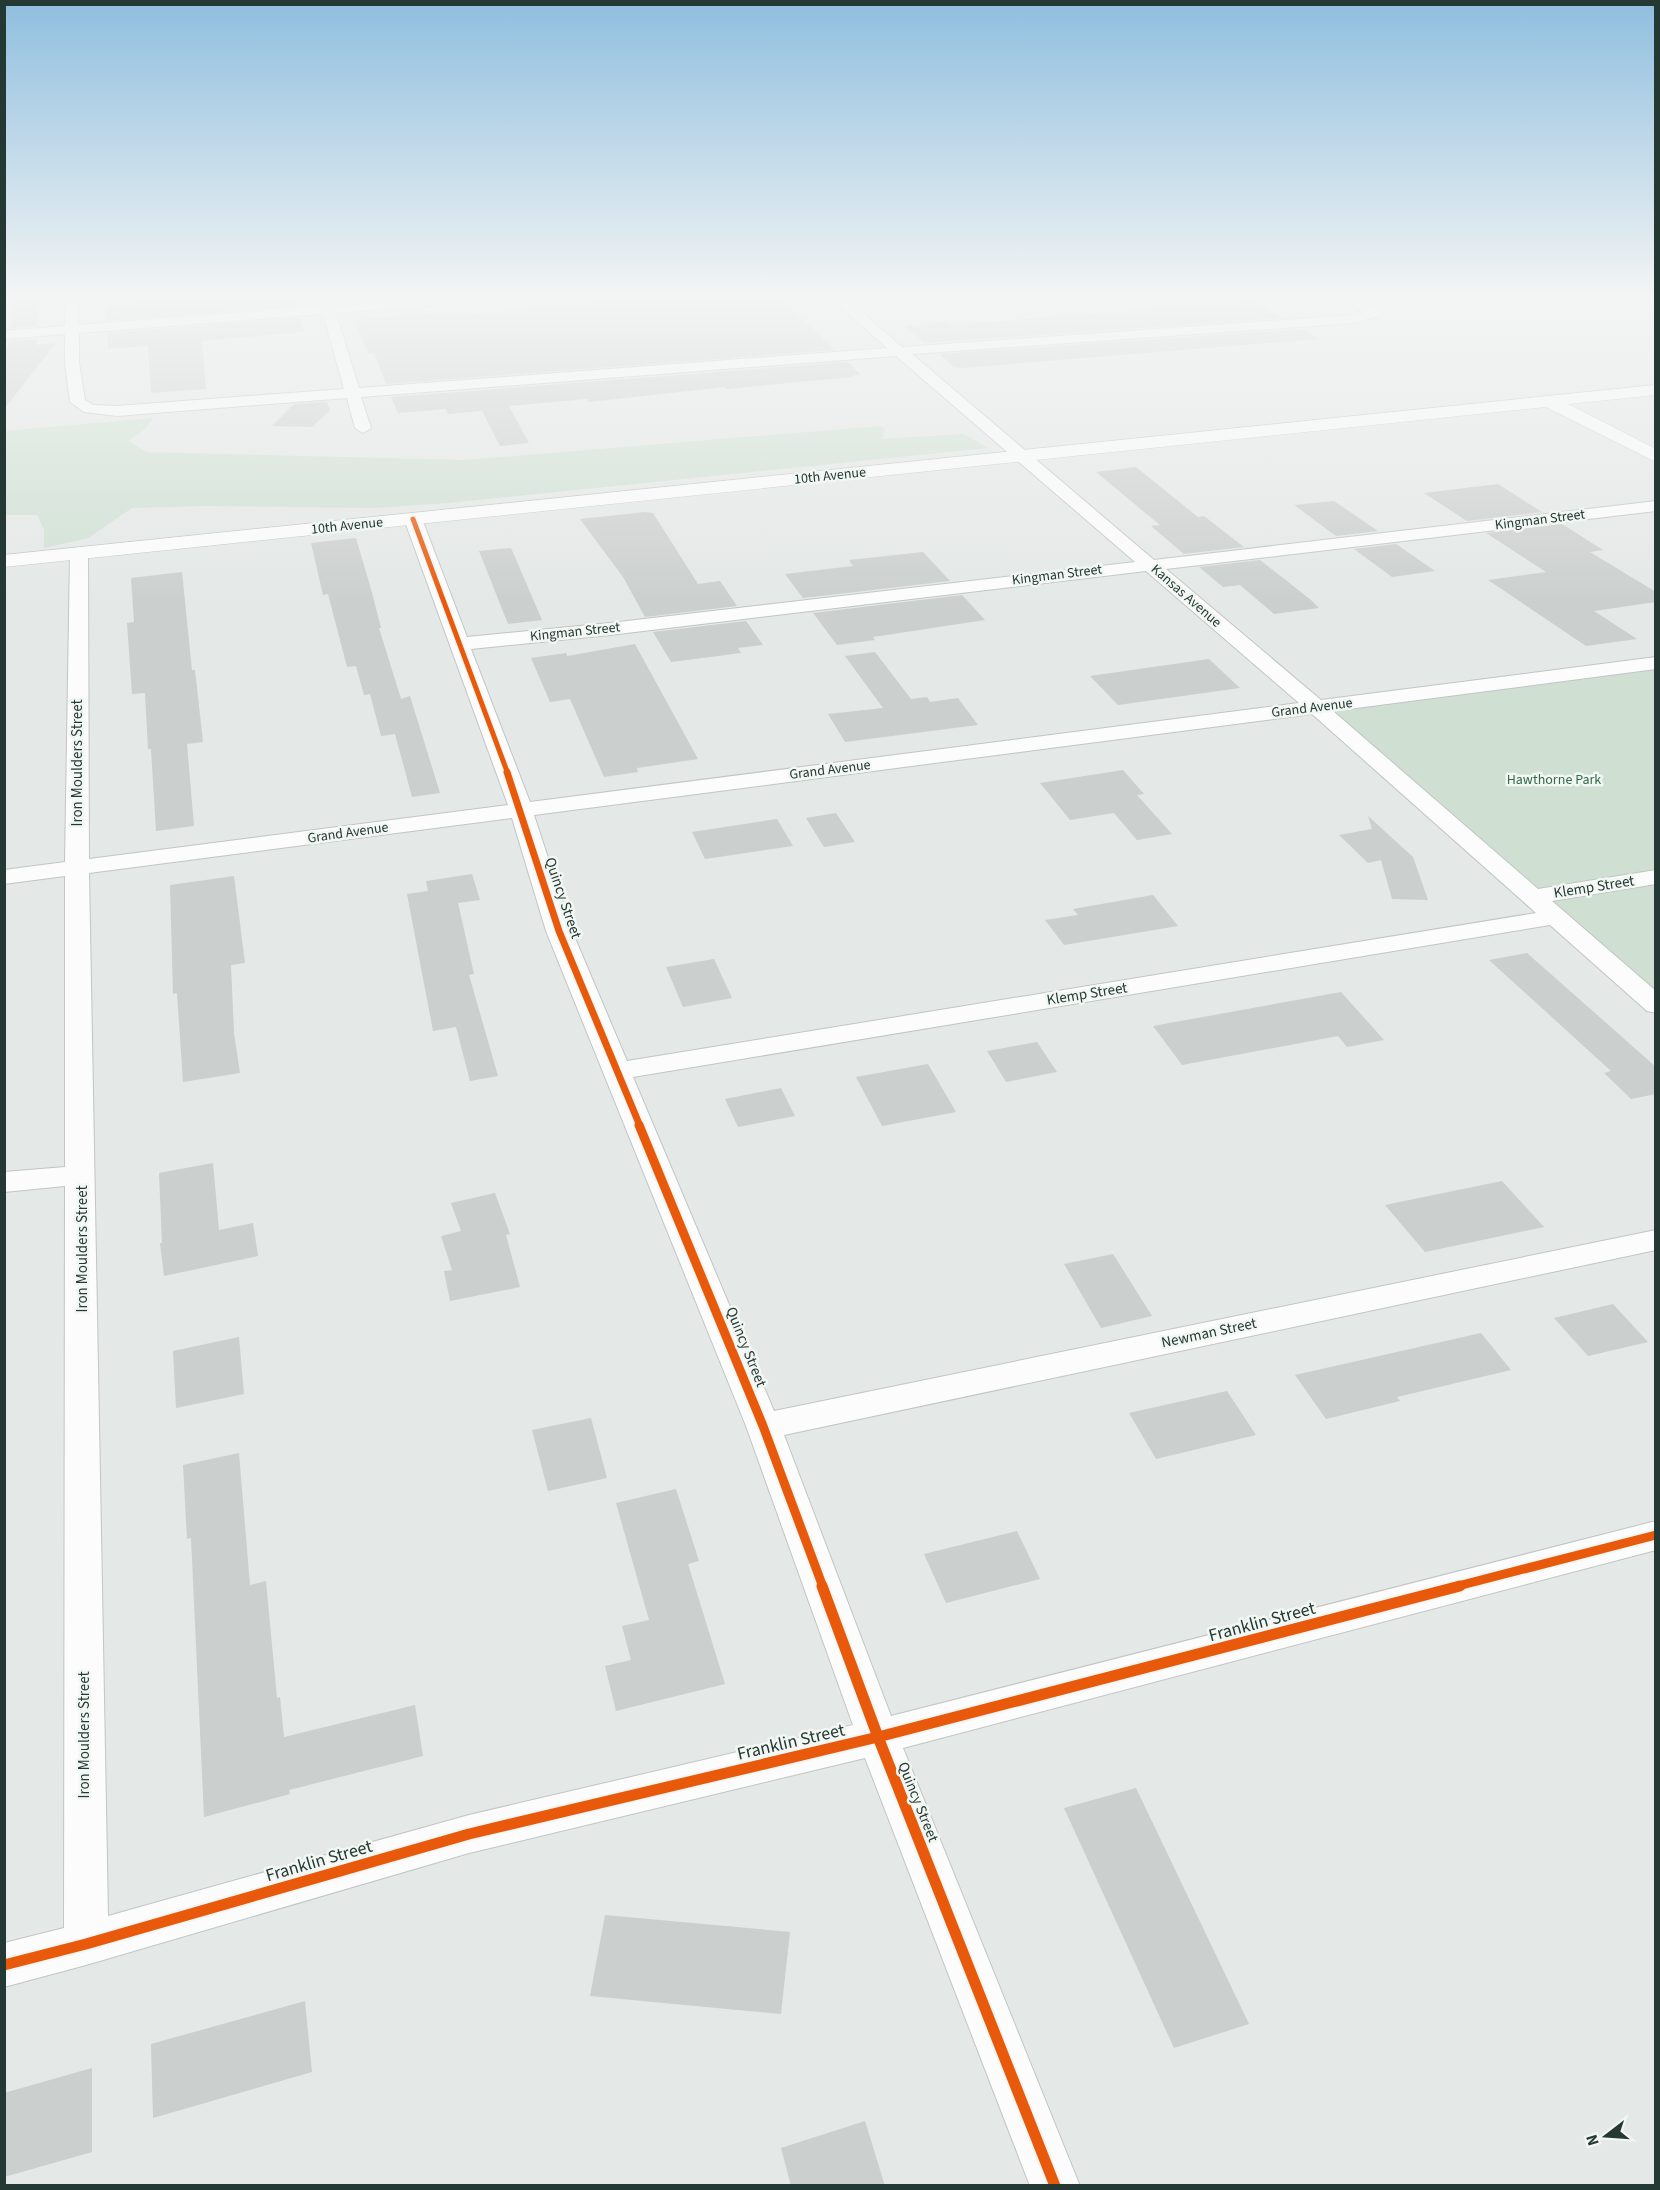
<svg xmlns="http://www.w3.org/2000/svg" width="1660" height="2190" viewBox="0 0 1660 2190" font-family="'Source Sans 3',sans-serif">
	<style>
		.green { fill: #cfe0d3 }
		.building { fill: #cbcfcd }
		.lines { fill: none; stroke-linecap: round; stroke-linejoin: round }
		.minor-casing { stroke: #c1c5c3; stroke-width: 2 }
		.tertiary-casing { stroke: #c1c5c3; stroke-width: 1 }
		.minor { fill: #fbfcfb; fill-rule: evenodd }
		.tertiary { fill: #fbfcfb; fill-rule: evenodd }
		.cycleway-far3-casing { stroke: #f2f7f4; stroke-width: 8 }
		.cycleway-far2-casing { stroke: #f2f7f4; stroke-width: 10 }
		.cycleway-far1-casing { stroke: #f2f7f4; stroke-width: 13 }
		.cycleway-casing { stroke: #f2f7f4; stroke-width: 15 }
		.cycleway-far3 { stroke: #e8590c; stroke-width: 5 }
		.cycleway-far2 { stroke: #e8590c; stroke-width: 7 }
		.cycleway-far1 { stroke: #e8590c; stroke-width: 9 }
		.cycleway { stroke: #e8590c; stroke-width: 11 }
		.labels { text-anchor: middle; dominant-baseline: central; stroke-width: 5; stroke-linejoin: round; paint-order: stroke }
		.far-street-label { font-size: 14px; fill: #243933; stroke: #f2f7f4 }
		.far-park-label { font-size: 14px; fill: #336b48; stroke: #f2f7f4 }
		.street-label { font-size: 15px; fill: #243933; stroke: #f2f7f4 }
		.near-street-label { font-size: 18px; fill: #243933; stroke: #f2f7f4 }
	</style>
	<rect width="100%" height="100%" fill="#e4e8e6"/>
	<g class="green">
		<path d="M153 418 145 429 128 441 147 452 465 460 882 426 885 429 882 439 964 434 988 448 449 503 374 508 204 506 132 508 88 538 44 548V529L37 515H5V431Z"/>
		<path d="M1655 663V1005L1317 708Z"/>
	</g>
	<g class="building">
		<path d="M14 298H39L37 326 11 328Z"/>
		<path d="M184 298V300L293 298 295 306 107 321 106 305Z"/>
		<path d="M643 298H780L835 350 386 384 374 353 368 354 355 320 460 311 462 315 531 309 530 307Z"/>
		<path d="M1252 301 1282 318 925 343 905 326 948 322 951 325Z"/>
		<path d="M299 318 304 332 202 341 206 389 151 393 148 346 108 349 107 333Z"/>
		<path d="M1302 329 1319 339 962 368 954 367 939 354Z"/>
		<path d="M37 339 36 345 56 343 4 409V347L9 346V341Z"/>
		<path d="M848 362 861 375 851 376 853 377 726 389 725 387 589 402 587 399 509 406 529 443 500 446 482 411 448 414 446 409 398 413 391 397Z"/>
		<path d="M327 402 330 410 312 427 272 426 294 404Z"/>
		<path d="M1136 467 1198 517 1204 516 1244 547 1184 554 1151 526 1160 525 1096 472Z"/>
		<path d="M1498 484 1542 512 1467 521 1424 493Z"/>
		<path d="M1334 501 1378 531 1336 536 1294 505Z"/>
		<path d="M645 512 653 513 698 584 720 581 737 606 645 617 623 577 580 519Z"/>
		<path d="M1562 524 1603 550 1590 552 1656 592V602L1594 611 1637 639 1586 646 1488 580 1546 572 1486 533Z"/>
		<path d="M356 538 371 589 381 628H379L401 699 410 696 440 793 412 797 395 734 381 736 370 694 364 695 356 666 347 667 328 594 323 595 311 543Z"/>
		<path d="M1396 544 1435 571 1392 577 1354 549Z"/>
		<path d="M511 548 542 620 508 624 479 551Z"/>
		<path d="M923 552 950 581 803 598 785 574 853 566 849 560Z"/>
		<path d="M1260 560 1311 600 1319 608 1274 614 1240 585 1223 587 1199 567Z"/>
		<path d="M182 572 192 670H195L203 742 187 744 194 826 156 831 151 749H148L145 693 132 694 127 623 134 622 131 578Z"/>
		<path d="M962 595 985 620 873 637 875 640 837 645 813 613Z"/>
		<path d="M746 621 763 645 738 648 741 653 671 662 653 632Z"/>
		<path d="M635 644 698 759 637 768 638 772 604 777 570 699 550 702 531 658 566 653 567 656Z"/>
		<path d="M875 652 911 699 927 697 930 702 958 698 978 725 845 742 828 714 883 708 845 656Z"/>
		<path d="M1209 659 1240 688 1118 705 1090 676Z"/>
		<path d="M1123 770 1144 794 1137 795 1172 834 1137 840 1114 813 1070 820 1040 783Z"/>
		<path d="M836 813 855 842 824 847 806 818Z"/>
		<path d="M1368 816 1413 857 1428 900 1392 899 1381 860 1368 863 1339 835 1372 829Z"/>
		<path d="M777 819 793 846 705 859 692 832Z"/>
		<path d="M472 874 480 900 458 903 474 974 469 975 498 1076 470 1081 456 1027 433 1031 407 894 428 891 426 881Z"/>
		<path d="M234 876 245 963 231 965 234 1033 240 1073 183 1082 177 993 173 994 170 885Z"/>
		<path d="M1153 895 1178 926 1064 945 1045 920 1078 915 1073 909Z"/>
		<path d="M1527 953 1656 1067V1094L1631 1099 1604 1073 1611 1071 1489 960Z"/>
		<path d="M714 959 732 998 683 1007 666 967Z"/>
		<path d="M1341 992 1384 1040 1347 1047 1338 1036 1182 1065 1153 1026Z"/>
		<path d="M1037 1042 1057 1072 1006 1082 987 1051Z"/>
		<path d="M928 1064 956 1112 882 1126 856 1077Z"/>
		<path d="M781 1088 795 1116 738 1127 725 1099Z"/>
		<path d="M213 1163 219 1230 253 1223 258 1256 164 1276 160 1243H162L159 1173Z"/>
		<path d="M1502 1181 1544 1227 1425 1252 1385 1205Z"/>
		<path d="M495 1193 510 1234 506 1235 520 1287 450 1301 444 1271 452 1270 441 1236 461 1231 451 1203Z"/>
		<path d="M1113 1254 1152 1316 1101 1328 1064 1264Z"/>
		<path d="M1613 1304 1648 1342 1588 1356 1554 1318Z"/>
		<path d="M1481 1333 1511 1370 1397 1397 1400 1401 1326 1419 1295 1375Z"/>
		<path d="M239 1337 244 1394 176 1408 173 1351Z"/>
		<path d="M1227 1391 1256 1435 1156 1459 1129 1413Z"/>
		<path d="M591 1418 607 1478 548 1491 532 1430Z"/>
		<path d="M239 1453 250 1585 266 1581 277 1698 280 1697 284 1737 415 1705 423 1756 289 1790 290 1794 204 1817 191 1538 187 1539 183 1465Z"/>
		<path d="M676 1489 699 1561 688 1564 725 1684 616 1711 605 1666 631 1660 622 1626 649 1620 616 1503Z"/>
		<path d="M1017 1531 1040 1579 946 1603 924 1554Z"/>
		<path d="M1136 1788 1249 2024 1174 2048 1064 1808Z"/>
		<path d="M605 1915 790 1932 781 2014 590 1996Z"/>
		<path d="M305 2001 312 2072 153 2118 151 2044Z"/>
		<path d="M92 2068V2152L4 2177V2093Z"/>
		<path d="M865 2121 885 2186H791L781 2148Z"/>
	</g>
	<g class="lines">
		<defs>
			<path id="minor" d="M66 298H78L79 325 321 306 319 298H331L334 306 433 298H488L482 302 336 313 359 388 887 348 831 298H845L902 347 1354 315 1363 312 1344 298H1359L1378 310 1380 313 1378 316 1356 323 912 354 1154 560 1656 501V511L1166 569 1321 700 1656 657V669L1333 711 1538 889 1656 870V884L1552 901 1656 991V1013L1647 1011 1550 925 633 1077 774 1411 1656 1230V1250L784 1435 891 1716 1656 1521V1550L903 1748 1080 2186H1030L865 1758 469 1853 86 1965 4 1987V1943L64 1928 65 1186 4 1192V1172L65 1167V876L4 884V870L65 862 70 554 73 550H85L88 554 89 859 508 805 404 519 407 515H419L422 519 467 637 610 623 1135 562 896 356 361 397 371 428 363 433 355 428 347 398 117 416 84 412 70 402 65 363V334L4 339V331L65 326ZM323 314 344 389 117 406 93 405 85 400 79 363V333ZM1146 571 1299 703 530 802 471 649 610 635ZM1312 714 1536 913 627 1061 572 931 534 815ZM512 818 546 931 746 1426 853 1725 469 1815 108 1916 89 873Z"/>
			<path id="tertiary" d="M1656 385V395L1568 404 1656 449V462L1546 407 4 567V555Z"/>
		</defs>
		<use href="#minor" class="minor-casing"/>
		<use href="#tertiary" class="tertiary-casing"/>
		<use href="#minor" class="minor"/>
		<use href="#tertiary" class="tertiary"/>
		<defs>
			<path id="cycleway-far3" d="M413 519 508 774"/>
			<path id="cycleway-far2" d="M507 772 559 931 640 1126"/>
			<g id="cycleway-far1">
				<path d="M639 1125 763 1426 823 1587"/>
				<path d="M1454 1587 1656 1535"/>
			</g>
			<g id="cycleway">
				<path d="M822 1586 878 1737 1055 2186"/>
				<path d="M4 1965 86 1944 469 1834 878 1737 1460 1586"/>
			</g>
		</defs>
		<use href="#cycleway-far3" class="cycleway-far3-casing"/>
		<use href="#cycleway-far2" class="cycleway-far2-casing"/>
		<use href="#cycleway-far1" class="cycleway-far1-casing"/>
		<use href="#cycleway" class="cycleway-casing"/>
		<use href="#cycleway-far3" class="cycleway-far3"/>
		<use href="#cycleway-far2" class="cycleway-far2"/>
		<use href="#cycleway-far1" class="cycleway-far1"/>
		<use href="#cycleway" class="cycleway"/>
	</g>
	<linearGradient id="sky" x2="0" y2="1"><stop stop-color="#8fbedf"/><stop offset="0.49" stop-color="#f3f5f4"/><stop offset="1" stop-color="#f3f5f4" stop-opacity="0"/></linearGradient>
	<rect width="1660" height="604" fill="url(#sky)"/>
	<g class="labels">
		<g class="far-street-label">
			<text transform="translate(830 476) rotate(-6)">10th Avenue</text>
			<text transform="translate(1540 520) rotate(-7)">Kingman Street</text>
			<text transform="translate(347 526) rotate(-6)">10th Avenue</text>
			<text transform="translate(1057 575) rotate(-7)">Kingman Street</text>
			<text transform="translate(1186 596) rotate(41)">Kansas Avenue</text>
			<text transform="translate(575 632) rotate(-6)">Kingman Street</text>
			<text transform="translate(1312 708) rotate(-7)">Grand Avenue</text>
			<text transform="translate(830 770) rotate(-7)">Grand Avenue</text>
			<text transform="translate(348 833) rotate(-8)">Grand Avenue</text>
		</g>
		<g class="far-park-label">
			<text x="1554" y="780">Hawthorne Park</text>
		</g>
		<g class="street-label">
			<text transform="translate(77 763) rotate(-90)">Iron Moulders Street</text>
			<text transform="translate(1594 887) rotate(-9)">Klemp Street</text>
			<text transform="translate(563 898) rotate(71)">Quincy Street</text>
			<text transform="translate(1087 994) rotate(-9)">Klemp Street</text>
			<text transform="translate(82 1249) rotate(-90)">Iron Moulders Street</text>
			<text transform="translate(1209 1333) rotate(-12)">Newman Street</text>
			<text transform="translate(746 1347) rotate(68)">Quincy Street</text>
			<text transform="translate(84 1735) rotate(-90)">Iron Moulders Street</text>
			<text transform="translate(918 1802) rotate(68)">Quincy Street</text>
		</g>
		<g class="near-street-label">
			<text transform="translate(1262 1622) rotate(-15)">Franklin Street</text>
			<text transform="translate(791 1742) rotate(-13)">Franklin Street</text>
			<text transform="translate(319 1861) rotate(-16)">Franklin Street</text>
		</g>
	</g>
	<rect width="1660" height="2190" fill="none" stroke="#243933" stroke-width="12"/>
	<g transform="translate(1606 2136) rotate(253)" stroke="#f2f7f4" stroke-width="4.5" paint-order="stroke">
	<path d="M0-4.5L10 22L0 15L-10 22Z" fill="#243933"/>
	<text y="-9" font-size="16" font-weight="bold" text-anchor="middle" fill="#243933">N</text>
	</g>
</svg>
